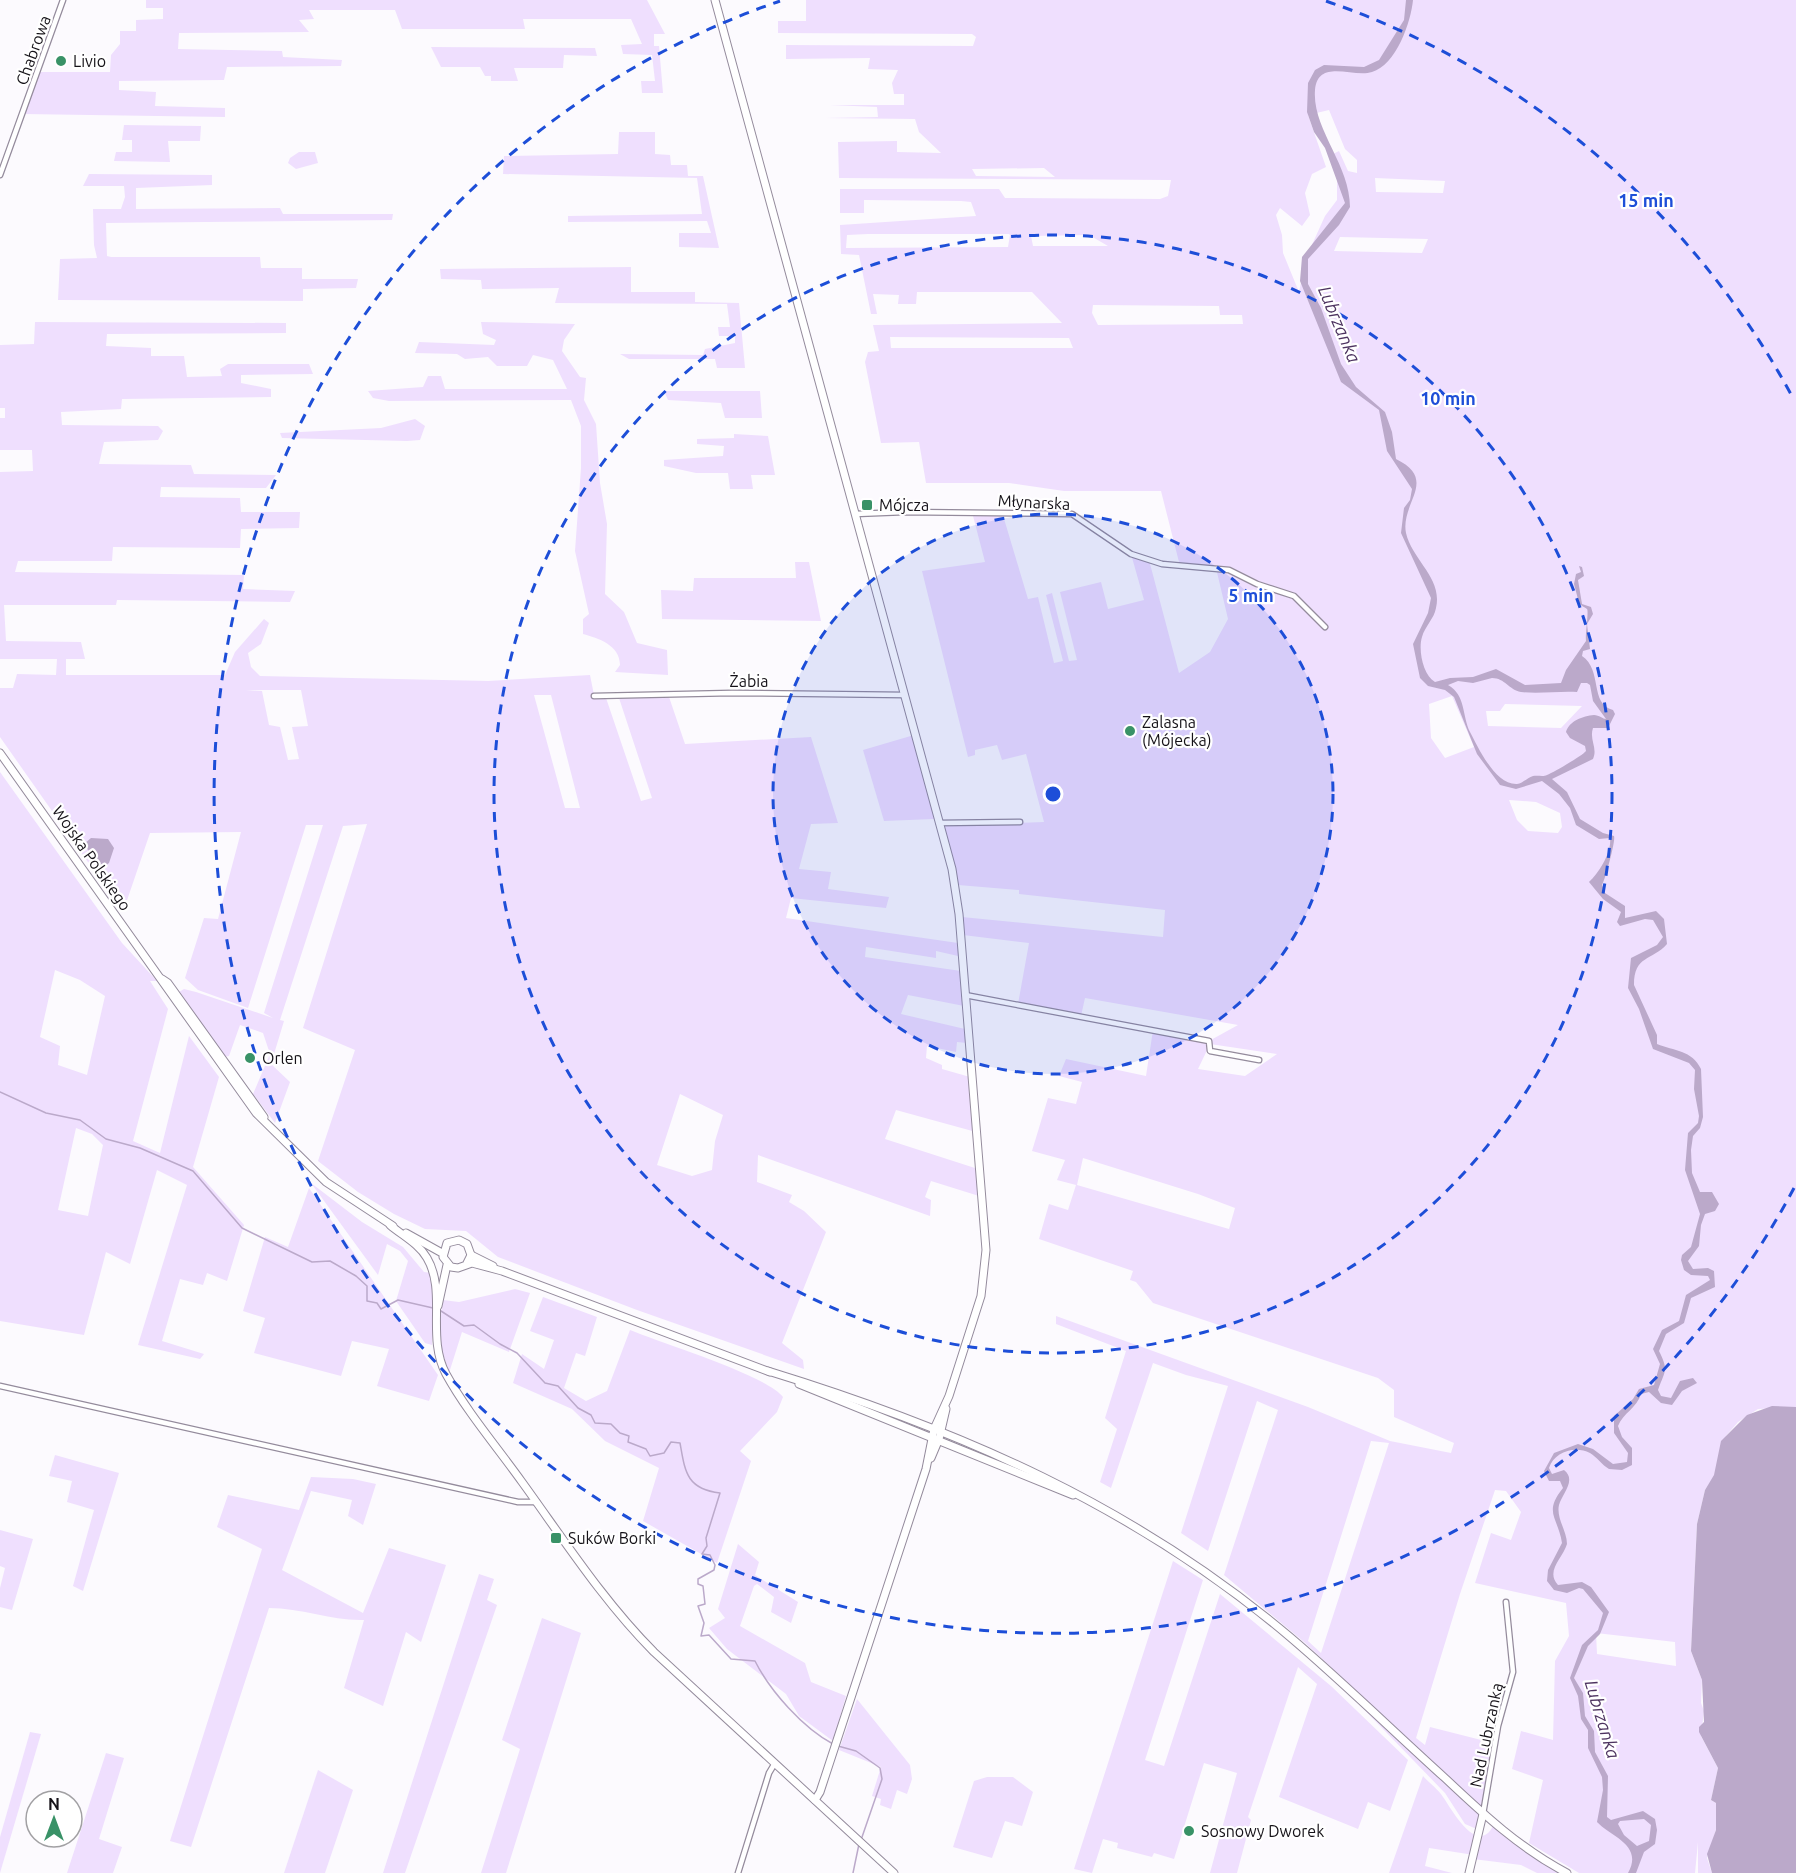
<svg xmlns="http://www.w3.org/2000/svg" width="1796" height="1873" viewBox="0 0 1796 1873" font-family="Ubuntu,sans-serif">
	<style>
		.green { fill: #efdffe; fill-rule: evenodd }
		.water { fill: #bba9ca; fill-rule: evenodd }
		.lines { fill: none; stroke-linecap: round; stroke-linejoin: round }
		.stream { stroke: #bba9ca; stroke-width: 1.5 }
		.street-casing { stroke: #948b9c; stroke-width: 7 }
		.secondary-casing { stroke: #948b9c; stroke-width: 9 }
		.street { stroke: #fff; stroke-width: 4.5 }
		.secondary { stroke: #fff; stroke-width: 7 }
		.ring { fill: none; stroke: #1d4ed8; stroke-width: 3; stroke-dasharray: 10 8 }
		.poi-dot { fill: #399267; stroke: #fff; stroke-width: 2 }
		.labels { text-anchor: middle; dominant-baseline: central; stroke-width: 4.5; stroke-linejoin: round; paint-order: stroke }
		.street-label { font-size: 16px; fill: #151218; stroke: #fff }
		.poi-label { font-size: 16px; fill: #151218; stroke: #fff; text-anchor: start }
		.water-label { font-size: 18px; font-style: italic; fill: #4d3360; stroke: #fff }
		.centre { fill: #1d4ed8; stroke: #fff; stroke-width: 3 }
		.ring-label { font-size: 18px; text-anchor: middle; font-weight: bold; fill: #1d4ed8; stroke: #fff; stroke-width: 4.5; stroke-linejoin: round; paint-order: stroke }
	</style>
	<rect width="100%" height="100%" fill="#fcfafe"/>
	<g class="green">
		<path d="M146 0H647L665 34H654V46H659L663 93H642L641 81H655L652 55 623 54 621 45 642 44 631 19H523L525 29H402L395 10H309L314 19 299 20 309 32 179 33 178 49 282 51 283 57 342 60 341 66 227 67 224 80 119 81V90L156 92 155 106 225 108V117L23 114 38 72H110L111 55 120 44V31H136V20L163 19V8H146Z"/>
		<path d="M806 0H1796V1407L1758 1409 1738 1422 1726 1436 1715 1475 1705 1490 1697 1524 1691 1651 1702 1680 1701 1703 1704 1711 1701 1736 1718 1768 1711 1800 1716 1803V1830L1707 1858 1712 1873H1698V1842L1695 1873H1579L1529 1843 1543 1780 1512 1769 1521 1731 1553 1740 1555 1661 1569 1636 1566 1603 1475 1583 1491 1533 1511 1540 1521 1512 1506 1491 1495 1490 1460 1594 1416 1738 1425 1745 1430 1727 1493 1743 1481 1807 1304 1642 1224 1575 1278 1410 1257 1401 1208 1551 1181 1533 1228 1386 1186 1375 1153 1363 1111 1488 1100 1482 1117 1429 1105 1418 1126 1351 1056 1324V1316L1308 1407 1390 1441 1451 1453 1454 1443 1394 1417V1390L1378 1378 1153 1303 1136 1282 1130 1280 1133 1271 1039 1239 1049 1204 1068 1210 1076 1185 1057 1180 1065 1160 1032 1151 1048 1098 1076 1104 1082 1082 1059 1076 1066 1059 1146 1076 1153 1030 1209 1041 1238 1025 1085 998 1081 1016 1018 1004 1029 943 963 935 962 917 1163 937 1165 910 1019 894V890L958 885 943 826 1044 822 1026 754 1002 760 997 745 975 750V755L968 757 922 571 985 562 972 512H1002L1028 599 1038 597 1054 663 1063 661 1046 595 1052 593 1069 661 1077 660 1060 592 1101 582 1108 609 1144 600 1131 554 1149 560 1179 673 1210 652 1228 619 1216 568 1180 566 1161 491H1064L1009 483H926L919 442 881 443 865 362 868 352 879 351 873 325 1062 323 1032 292H917L916 304H898L899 295 873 294 877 314H871L859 255 841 254 840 225 976 216 971 202 961 201 864 200V213H840V189H999L1005 198 1160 199 1168 196 1171 180 839 178 838 142 897 141V152L941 153 919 132 915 119 825 118 878 117 877 107 830 105H904V94H894L892 83 898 70 868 69 870 58 786 59V45L973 46 976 37 972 34 778 33V21H806ZM1329 110 1345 149 1357 160V173L1348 171 1339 151 1331 155 1337 179V200L1325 216 1306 258 1299 292 1283 253 1282 235 1276 215 1280 208 1302 226 1310 215 1305 193 1312 174 1326 167 1308 115ZM1044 168 1055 177 976 176 972 169ZM1375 178 1445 181 1443 193 1376 192ZM868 234H1009L1010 235 1008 247 846 248 847 235ZM1089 235 1108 246H1033L1031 236ZM1340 237 1428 239 1422 253 1334 251ZM1093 305 1219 306 1220 315H1242L1243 324 1098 325 1092 313ZM890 337 1069 338 1073 348H891ZM1452 696 1474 747 1445 758 1431 738 1429 704ZM1505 704 1582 706 1561 728 1488 726 1486 711H1500ZM1509 800 1536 802 1560 813 1562 827 1558 833 1528 831 1517 820ZM1210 1044 1277 1054 1245 1076 1198 1069ZM1083 1158 1198 1194 1235 1208 1229 1229 1077 1185ZM1371 1441 1389 1443 1321 1653 1308 1641ZM1596 1633 1675 1642 1676 1666 1597 1654Z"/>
		<path d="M431 47 595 48 597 56 564 55 563 68H514L518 81H491V76H485L480 67H441Z"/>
		<path d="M124 125 201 126 200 141H168L170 162 114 161 116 152H132V140H122Z"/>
		<path d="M619 132H655V154L670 155 671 165H687L688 176H703L719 248 679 247V233H711L707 221 568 222V216L702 214 697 178 503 174 504 156 618 154Z"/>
		<path d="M299 152H315L318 163 296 169 288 163 290 158Z"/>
		<path d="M89 174 212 175V185L136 188V209L280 208 283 214H393L392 220 106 223 107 256 111 257H260L261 268H302V279H358L356 288 303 289V301L58 300 60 259 97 258 94 245 93 209H121L125 197 124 186H83Z"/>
		<path d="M631 267V292H695V302L739 303 745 368H717L715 359H629L620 354 703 355 705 349 735 343V336H719L718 327H730L727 304 555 303 559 288 482 289 481 280 441 279 440 269Z"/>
		<path d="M35 322 286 323V333L107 334 106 346 151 348V356H184L187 377 222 376 220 369 228 364H309L313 374 241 375V383L271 389V397L122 399 121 409 61 412 62 425 158 426 163 431 158 440 104 442 99 464 191 465 194 474 276 475 266 488 161 487 160 497 240 498 241 512H300L299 528 241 529 240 548 113 547 112 561H18L15 572 244 575 243 589 295 591 290 602 117 600 116 605H4L6 641 81 642 85 659H66V675H225L235 652 264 619 269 623 261 644 248 653 251 667 260 676 488 681 590 675 594 695H605L641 801 652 798 618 695 668 694 685 744 811 737 838 823 811 824 799 869 831 872 828 889 889 897 886 908 791 898 786 918 958 943V956L936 951V958L866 947 865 957 961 971 964 1006 908 995 901 1014 965 1029 967 1043 957 1042 956 1052 927 1046 926 1058 942 1065V1069L970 1077 976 1132 896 1110 885 1139 978 1169 979 1196 931 1181 925 1197 931 1200 930 1216 758 1155 757 1182 792 1195 789 1202 804 1211 826 1232 782 1343 803 1360 804 1369 637 1310 498 1257 466 1231 425 1229 394 1214 358 1192 318 1161 355 1050 303 1028 367 824 343 826 280 1020 284 1021 271 1064 290 1082 275 1123 253 1094 270 1054 263 1033 240 1025 229 1056 224 1057 179 992 184 989 196 992 273 1018 264 1013 323 825H306L248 1008 198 990 185 978 204 918 218 919 241 832 150 833 123 912 0 737V688H13L17 674 56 675 57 659H0V472L33 471 32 450H0V418H5V408H0V345L34 344ZM246 690H301L308 726 292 727 299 759 288 760 280 727 269 725 262 691ZM534 695H551L580 808H565ZM680 1094 723 1115 715 1141 712 1170 692 1176 657 1165Z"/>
		<path d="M481 322 575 324 564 340 562 351 580 377 586 378 584 400 596 424 600 483 607 524 605 594 624 612 637 643 667 650 668 675 615 672 620 665C620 645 598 638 583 634V619L589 614 575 551 581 468V426L571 400 389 401 373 398 368 391 423 387 428 376H441L445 389H567L553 360 533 355 527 366H497L488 357 465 359 457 354 415 353 419 342 494 345 496 340 483 334Z"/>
		<path d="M664 391H760L762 418H725L721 403 668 400Z"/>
		<path d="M415 419 425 426 420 440 407 441 282 438 280 433 381 428Z"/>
		<path d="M734 434 768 436 775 475H751L753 489H730L728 473H696L664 466V460L723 456 724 446 697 444V439L734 438Z"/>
		<path d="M795 562H809L821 621 662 619 661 590 693 591 694 578H796Z"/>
		<path d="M914 735 934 819 884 821 863 750Z"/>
		<path d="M0 772 122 943 157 981H150L168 1009 133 1141 160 1153 189 1036 219 1077 193 1167 244 1225 227 1281 207 1273 203 1285 180 1279 162 1341 204 1354 200 1359 138 1345 187 1185 157 1170 130 1264 106 1252 84 1335 0 1321ZM55 970 80 980 105 996 87 1075 58 1065 60 1046 40 1037ZM76 1128 92 1134 103 1145 88 1216 58 1210Z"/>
		<path d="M311 1183 362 1222 403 1247 424 1272 432 1273 434 1290 432 1345 425 1343 396 1301 408 1261 400 1251 387 1244 378 1275Z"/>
		<path d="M309 1188 438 1375 429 1401 377 1386 389 1349 352 1341 341 1376 254 1353 265 1318 243 1311 265 1237 288 1247Z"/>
		<path d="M515 1289 530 1293 509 1352 462 1332 449 1373 438 1337 443 1300 459 1302Z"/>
		<path d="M543 1297 597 1317 585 1356 576 1353 564 1388 586 1401 607 1391 630 1330C661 1343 766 1375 783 1397L777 1412 740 1451 751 1461 717 1563 643 1521 659 1468 605 1441 572 1409 513 1383 522 1354 544 1369 554 1340 530 1331Z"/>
		<path d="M55 1455 119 1473 83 1591 73 1586 94 1510 67 1502 72 1481 49 1476Z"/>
		<path d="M311 1477 353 1479 376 1484 363 1525 348 1516 352 1500 311 1491 282 1570 363 1613 389 1548 446 1565 421 1642 406 1632 383 1706 344 1688 364 1620C332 1621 302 1608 269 1608L191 1847 170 1841 262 1549 217 1527 228 1495 299 1510Z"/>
		<path d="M0 1530 33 1539 12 1610 0 1607V1588L5 1568 0 1566Z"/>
		<path d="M738 1544 759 1562 755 1575 798 1602 791 1623 771 1612 774 1597 757 1584 754 1586 740 1626 805 1663 811 1682 846 1696 833 1741 799 1716 786 1694 727 1649 709 1628 725 1618 718 1609Z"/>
		<path d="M1173 1561 1203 1580 1145 1760 1164 1766 1220 1594 1331 1686 1408 1760 1390 1811 1368 1802 1358 1829 1279 1797 1317 1684 1298 1667 1248 1817 1251 1820 1237 1873H1210L1237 1773 1204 1763 1174 1859 1154 1853 1152 1857 1117 1848 1118 1843 1103 1839 1092 1873 1074 1869Z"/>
		<path d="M479 1574 494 1579 487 1600 497 1605 405 1873H383Z"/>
		<path d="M542 1618 581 1633 506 1873H481L520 1749 502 1740Z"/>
		<path d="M1353 1698 1481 1815 1479 1830 1465 1824 1445 1793Z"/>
		<path d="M857 1699 910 1765 912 1779 907 1794 897 1790 891 1809 880 1805 881 1799 872 1796 881 1767 839 1750Z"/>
		<path d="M30 1732 41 1734 0 1873V1837Z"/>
		<path d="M106 1753 124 1758 99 1839 122 1847 113 1873H67Z"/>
		<path d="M318 1770 353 1790 325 1873H284Z"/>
		<path d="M1423 1776C1429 1783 1438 1789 1443 1797 1451 1808 1477 1857 1493 1826L1563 1873H1537L1521 1865 1473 1859 1474 1855 1429 1848 1425 1866 1452 1873H1389Z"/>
		<path d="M987 1777H1013L1033 1792 1022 1826 1005 1821 992 1858 953 1847 974 1781Z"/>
	</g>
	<g class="water">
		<path d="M1406 0H1413C1411 22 1396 65 1372 72 1353 78 1318 58 1315 90 1312 129 1350 164 1350 207L1339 225 1308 259V284L1321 308 1341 364 1356 387 1385 412 1392 432 1396 459C1439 480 1400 503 1406 533 1412 560 1443 578 1436 608 1434 619 1425 626 1422 637 1418 650 1423 675 1435 682L1450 678 1473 677 1496 669 1525 685 1561 683 1566 670 1586 641C1585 634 1589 611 1587 609 1585 607 1581 606 1579 603L1574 584 1576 574 1581 572 1579 566 1582 567 1584 576 1578 580 1582 604 1591 607 1593 614 1587 624 1590 649 1583 651 1582 656C1603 670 1589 704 1613 710L1615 714 1608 728H1593C1589 740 1598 748 1593 759L1552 779 1567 792 1580 819 1603 833 1614 836C1616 841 1604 883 1602 885L1605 893 1625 906V918L1656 911 1664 919 1667 944C1652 961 1634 955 1634 985L1657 1035V1044C1674 1051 1692 1050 1701 1069L1703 1117 1700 1128 1693 1136 1691 1150 1692 1173 1700 1192H1712L1719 1204 1715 1211 1705 1214 1701 1225 1699 1246 1688 1261 1693 1269 1708 1268 1714 1271 1715 1287 1691 1298 1684 1323 1666 1334 1659 1351C1669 1371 1665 1370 1658 1390L1661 1396 1671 1398 1680 1381 1693 1378 1697 1383 1682 1391 1672 1405 1661 1403 1649 1392 1641 1394C1637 1408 1623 1413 1618 1426L1622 1437 1632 1448V1465L1622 1470 1609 1469C1602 1465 1597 1457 1590 1453 1575 1445 1554 1452 1549 1468L1552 1474 1564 1470C1577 1480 1562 1494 1559 1505 1556 1518 1567 1531 1567 1544 1563 1558 1545 1571 1558 1585L1582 1582 1591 1587 1609 1612 1600 1634 1588 1646 1574 1678 1583 1693 1585 1716 1594 1731 1595 1752 1608 1776 1607 1817 1611 1820 1643 1811 1655 1819 1657 1830 1655 1844 1644 1852 1636 1873H1628C1644 1845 1610 1836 1597 1822L1603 1790 1602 1777 1588 1748V1730L1581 1719 1578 1696 1570 1678 1582 1645 1598 1630 1603 1613 1583 1589 1579 1588 1567 1593 1554 1590 1547 1581 1548 1570 1562 1543C1558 1517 1543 1513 1563 1488L1560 1481H1549L1544 1471 1554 1453 1578 1444 1593 1449 1613 1464 1627 1462 1628 1453 1614 1433V1416L1633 1399 1639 1389 1654 1385 1660 1364 1653 1349 1662 1330 1679 1321 1686 1295 1710 1280 1708 1276 1691 1275 1684 1270 1681 1260 1682 1255 1691 1247 1700 1214 1685 1170 1688 1133 1698 1123 1699 1116 1694 1089 1695 1070 1689 1063 1653 1049 1639 1009 1628 988 1631 958 1657 945 1663 937 1653 920 1645 919 1620 926 1617 922 1621 912 1603 899 1589 882C1599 873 1612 852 1610 838L1599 839 1576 825 1570 808 1559 794 1542 781 1516 789 1500 785 1477 754 1454 697 1445 690 1428 686 1420 678 1413 644 1428 613 1431 598 1401 533 1404 508 1410 500 1412 489 1387 451 1379 410 1341 382 1300 281 1302 257 1345 203 1325 148 1314 132 1307 112 1308 83 1315 70 1324 65 1364 67 1379 60 1404 20ZM1492 678C1505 678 1509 690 1521 692 1539 694 1559 691 1577 692L1581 683H1587L1590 685 1593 701 1606 719C1603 719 1599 715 1594 715 1583 716 1569 721 1566 732L1570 738 1585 746 1586 751C1582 756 1554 772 1547 775 1543 777 1538 775 1533 776 1527 778 1523 783 1517 784 1495 785 1478 747 1470 732 1462 716 1466 695 1448 685L1458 681 1473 683ZM1644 1819 1651 1825 1649 1841 1637 1846 1624 1835 1618 1824 1620 1821Z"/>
		<path d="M91 838 108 839 114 848 109 863 101 869 84 844Z"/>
		<path d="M1772 1406 1796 1407V1873H1712L1707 1854 1716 1830V1803L1711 1800 1718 1768 1699 1732V1727L1704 1722 1702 1680 1691 1651 1697 1524 1705 1490 1714 1475 1721 1441 1747 1415Z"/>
	</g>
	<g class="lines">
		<g class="stream">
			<path d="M0 1092 46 1113 80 1120 106 1139 140 1148 193 1171 242 1228 312 1262 330 1261 356 1276 367 1286V1301L377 1303 381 1309 398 1300 433 1308"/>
			<path d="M441 1311 464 1326 474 1325 500 1344 517 1353 545 1383 558 1386 578 1408 591 1415 595 1423 611 1424 620 1433 629 1436 628 1442 646 1449 650 1456 664 1453 671 1442 680 1443C685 1471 686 1489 720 1493L706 1538 707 1546 702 1554 710 1555 715 1565 714 1570 698 1579V1584L703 1586 705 1604 698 1606 704 1623 701 1636 709 1635 731 1659 755 1661C770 1691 803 1728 833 1744"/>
			<path d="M838 1746 856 1751 880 1768 882 1779 861 1840"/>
			<path d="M853 1873 859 1844"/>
		</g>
		<defs>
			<g id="street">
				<path d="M0 175 63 0"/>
				<path d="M855 514 905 512 1072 514 1131 554 1162 564 1229 570 1257 584 1294 596 1325 627"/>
				<path d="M594 696 732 693 905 695"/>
				<path d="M939 823 1020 822"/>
				<path d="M965 995 1209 1041 1210 1051 1259 1060"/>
				<path d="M0 1386 518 1502H537"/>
				<path d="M1483 1814 1498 1726 1513 1672 1506 1602"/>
				<path d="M738 1873 769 1773 775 1763"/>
			</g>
			<g id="secondary">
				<path d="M715 0 952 869 959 914 986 1250 981 1296 949 1396 934 1429 926 1469 820 1792 815 1800"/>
				<path d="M0 753 256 1113 326 1182 393 1226"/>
				<path d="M162 979 168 983 264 1117"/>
				<path d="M390 1225C403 1236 419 1244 427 1258 447 1292 426 1337 446 1374 467 1412 497 1447 522 1482 564 1540 604 1602 654 1652L894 1873"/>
				<path d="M406 1233 442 1253"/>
				<path d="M471 1255 493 1266"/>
				<path d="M467 1263 471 1255 467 1244 459 1240 447 1243 443 1257 451 1267 458 1268 472 1263 502 1271 770 1372"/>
				<path d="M438 1306 447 1265"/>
				<path d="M768 1371C960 1430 1135 1506 1290 1637 1343 1682 1394 1732 1446 1779 1483 1814 1521 1849 1567 1873"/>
				<path d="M799 1384 1073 1495"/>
				<path d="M931 1458 939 1439 946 1409"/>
				<path d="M1469 1873 1483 1814"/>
			</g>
		</defs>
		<use href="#street" class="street-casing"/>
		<use href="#secondary" class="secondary-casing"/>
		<use href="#street" class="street"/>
		<use href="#secondary" class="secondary"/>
	</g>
	<circle cx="1053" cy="794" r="280" fill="#1d4ed8" fill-opacity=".12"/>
	<g class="ring">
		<circle cx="1053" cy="794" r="280"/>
		<circle cx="1053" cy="794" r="559"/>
		<path d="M1794 1188A839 839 0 1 1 780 1M1326 1A839 839 0 0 1 1794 400"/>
	</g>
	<g class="poi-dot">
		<circle cx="61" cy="61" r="6"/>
		<rect x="861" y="499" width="12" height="12" rx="3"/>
		<circle cx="1130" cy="731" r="6"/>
		<circle cx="250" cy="1058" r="6"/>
		<rect x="550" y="1532" width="12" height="12" rx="3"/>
		<circle cx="1189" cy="1831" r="6"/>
	</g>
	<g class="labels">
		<g class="street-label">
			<text transform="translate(33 50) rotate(-70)">Chabrowa</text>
			<text transform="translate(1034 502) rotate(3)">Młynarska</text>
			<text x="749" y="681">Żabia</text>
			<text transform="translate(92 858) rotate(55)">Wojska Polskiego</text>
			<text transform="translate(1486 1735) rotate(-78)">Nad Lubrzanką</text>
		</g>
		<g class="poi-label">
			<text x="73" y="61">Livio</text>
			<text x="879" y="505">Mójcza</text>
			<text x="1142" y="722">Zalasna<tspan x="1142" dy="18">(Mójecka)</tspan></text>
			<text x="262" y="1058">Orlen</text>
			<text x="568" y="1538">Suków Borki</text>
			<text x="1201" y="1831">Sosnowy Dworek</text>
		</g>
		<g class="water-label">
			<text transform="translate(1340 324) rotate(67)">Lubrzanka</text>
			<text transform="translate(1603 1719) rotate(73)">Lubrzanka</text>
		</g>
	</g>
	<circle cx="1053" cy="794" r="9" class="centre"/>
	<g class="ring-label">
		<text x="1646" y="207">15 min</text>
		<text x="1448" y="405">10 min</text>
		<text x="1251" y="602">5 min</text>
	</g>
	<g transform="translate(54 1819)"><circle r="28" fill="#ffffff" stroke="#a1a0a3" stroke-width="1.5"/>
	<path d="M0-4.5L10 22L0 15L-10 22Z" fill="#399267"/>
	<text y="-9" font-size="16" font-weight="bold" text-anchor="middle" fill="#151218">N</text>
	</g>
</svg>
